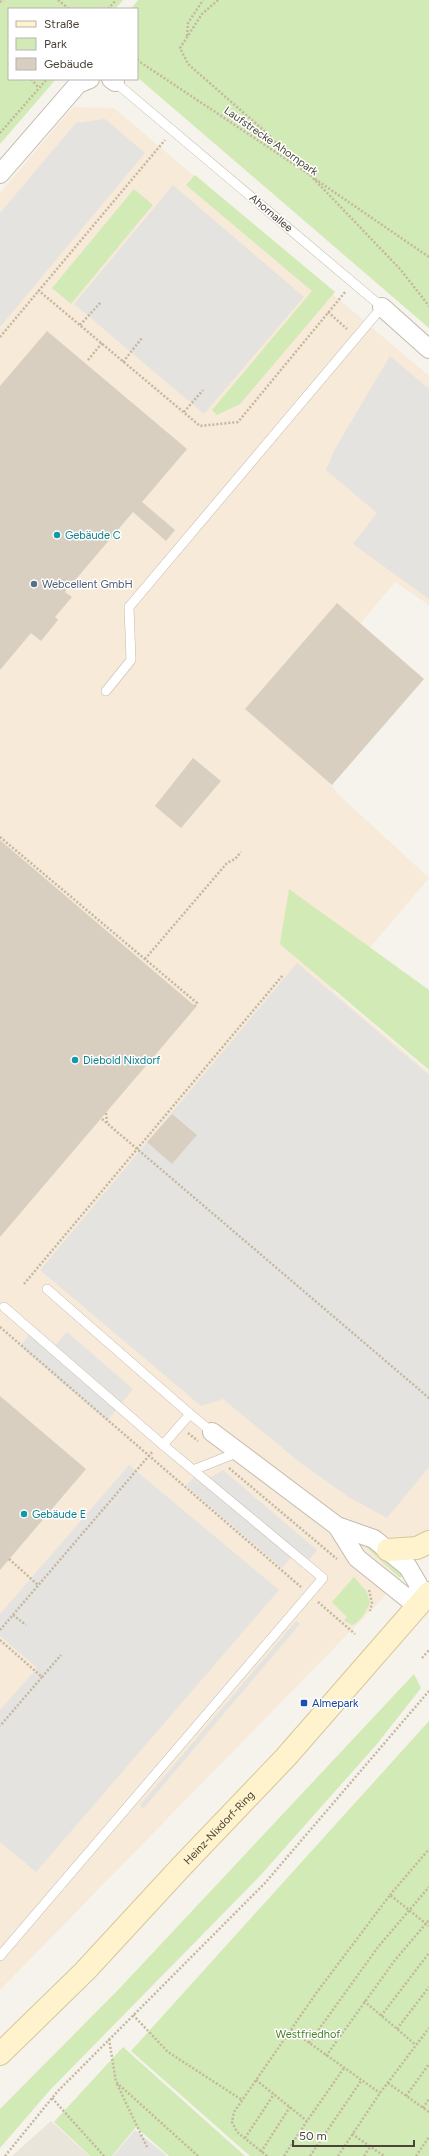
<svg xmlns="http://www.w3.org/2000/svg" width="429" height="2156" viewBox="0 0 429 2156" font-family="Figtree,sans-serif">
	<style>
		.residential { fill: #eae5da }
		.commercial { fill: #f7ead8; fill-rule: evenodd }
		.green { fill: #d2eab5 }
		.parking { fill: #e5e3e0 }
		.building { fill: #d8cfc1 }
		.lines { fill: none; stroke-linecap: round; stroke-linejoin: round }
		.service-casing { stroke: #c2bbae; stroke-width: 10 }
		.minor-casing { stroke: #c2bbae; stroke-width: 20 }
		.secondary-casing { stroke: #d6c79b; stroke-width: 24 }
		.path { stroke: #c4b79f; stroke-width: 2.5; stroke-dasharray: 2 2; stroke-linecap: butt }
		.service { stroke: #fff; stroke-width: 9 }
		.minor { stroke: #fff; stroke-width: 18 }
		.secondary { stroke: #fff3cd; stroke-width: 22 }
		.culture-dot { fill: #0f9aa8; stroke: #fff; stroke-width: 1.5 }
		.service-dot { fill: #5c6f8a; stroke: #fff; stroke-width: 1.5 }
		.transit-dot { fill: #1a4fb4; stroke: #fff; stroke-width: 1.5 }
		.labels { text-anchor: middle; dominant-baseline: central; stroke-width: 3; stroke-linejoin: round; paint-order: stroke }
		.street-label { font-size: 11px; fill: #4b4439; stroke: #fff }
		.culture-label { font-size: 11px; fill: #0d838f; stroke: #fff; text-anchor: start }
		.service-label { font-size: 11px; fill: #4e5e75; stroke: #fff; text-anchor: start }
		.transit-label { font-size: 11px; fill: #164399; stroke: #fff; text-anchor: start }
		.park-label { font-size: 11px; fill: #4a7f2a; stroke: #fff }
	</style>
	<rect width="100%" height="100%" fill="#f6f3ec"/>
	<path class="residential" d="M51 2121 89 2156H12Z"/>
	<path class="commercial" d="M73 107 114 108 429 376V605L395 582 282 718 337 793 429 878 333 991 429 1072V1546L379 1602 0 1990V193ZM134 189 153 205 71 304 52 288Z"/>
	<g class="green">
		<path d="M0 0H123L115 9H9V79H56L0 144Z"/>
		<path d="M138 0H429V328L137 77V9H131Z"/>
		<path d="M195 175 335 292 240 404 217 415 212 410 312 291 186 185Z"/>
		<path d="M134 189 153 205 71 304 52 288Z"/>
		<path d="M289 889 429 990V1070L280 944Z"/>
		<path d="M366 1545H369L401 1568 404 1577H399L366 1547Z"/>
		<path d="M354 1577 367 1592 370 1603C366 1611 360 1623 352 1625L344 1621 347 1617 332 1602Z"/>
		<path d="M414 1674 421 1688 377 1744 259 1877 50 2090 0 2148V2109L118 1990Z"/>
		<path d="M429 1721V2156H250L131 2051Z"/>
		<path d="M123 2047 245 2156H169L136 2127 112 2156H90L54 2122Z"/>
	</g>
	<g class="parking">
		<path d="M105 119 145 153 0 327V213L76 123Z"/>
		<path d="M173 185 304 297 204 414 74 304Z"/>
		<path d="M390 356 429 389V599L353 544 377 513 326 470 335 449Z"/>
		<path d="M297 963 429 1075V1467L387 1518 347 1496 302 1464 223 1399 201 1406 40 1270Z"/>
		<path d="M33 1331 53 1348 67 1332 133 1389 107 1421 20 1346Z"/>
		<path d="M129 1465 279 1590 36 1872 0 1842V1710L37 1668 0 1636V1614Z"/>
		<path d="M223 1470 317 1550 310 1559 291 1557 282 1568 186 1486 195 1476 203 1482Z"/>
		<path d="M296 1621 300 1624 143 1809 140 1805Z"/>
		<path d="M135 2130 166 2155V2156H113Z"/>
	</g>
	<g class="building">
		<path d="M47 331 187 449 142 502 175 530 166 541 133 512 65 592 72 597 55 617 58 620 41 641 31 633 0 670V386Z"/>
		<path d="M337 603 424 679 332 785 245 709Z"/>
		<path d="M193 758 221 781 181 828 155 806Z"/>
		<path d="M0 840 196 1007 0 1237Z"/>
		<path d="M172 1114 197 1135 172 1164 147 1142Z"/>
		<path d="M0 1396 86 1469 0 1570Z"/>
	</g>
	<g class="lines">
		<defs>
			<g id="service">
				<path d="M106 691 131 660 129 607 382 307 115 82"/>
				<path d="M47 1289 190 1414"/>
				<path d="M4 1307 163 1445"/>
				<path d="M193 1470 239 1452"/>
				<path d="M0 1956 323 1578 163 1445 190 1414 212 1432"/>
			</g>
			<g id="minor">
				<path d="M111 79 115 82"/>
				<path d="M0 174 78 84 90 79"/>
				<path d="M382 307 429 349"/>
				<path d="M212 1432 337 1526 374 1539 408 1567 418 1584 417 1606"/>
				<path d="M337 1526 357 1558 417 1606"/>
			</g>
			<g id="secondary">
				<path d="M388 1550 417 1548 429 1542"/>
				<path id="s1" d="M0 2054 85 1971 181 1867 286 1757 429 1593"/>
			</g>
		</defs>
		<use href="#service" class="service-casing"/>
		<use href="#minor" class="minor-casing"/>
		<use href="#secondary" class="secondary-casing"/>
		<g class="path">
			<path d="M58 0 69 9"/>
			<path d="M218 0 202 14 180 48 188 64 269 135 293 162"/>
			<path d="M0 2 4 0"/>
			<path d="M108 9 116 0"/>
			<path d="M187 36 188 23 203 0"/>
			<path d="M137 60 310 175 400 269 429 306"/>
			<path d="M31 79 39 88"/>
			<path d="M0 133 47 79"/>
			<path d="M315 179 429 257"/>
			<path d="M38 290 200 426 238 422 346 291"/>
			<path d="M328 312 347 329"/>
			<path d="M80 325 101 302"/>
			<path d="M0 337 165 140"/>
			<path d="M88 360 102 343"/>
			<path d="M123 362 142 338"/>
			<path d="M184 412 203 390"/>
			<path d="M0 837 197 1003 195 1006"/>
			<path d="M145 959 227 863 235 859 241 852"/>
			<path d="M106 1113 107 1123"/>
			<path d="M102 1119 429 1398"/>
			<path d="M24 1284 283 975"/>
			<path d="M0 1327 301 1587"/>
			<path d="M188 1433 198 1441"/>
			<path d="M229 1468 337 1559"/>
			<path d="M9 1559 38 1585"/>
			<path d="M369 1590 372 1603 370 1611"/>
			<path d="M318 1602 355 1634"/>
			<path d="M13 1615 26 1625"/>
			<path d="M0 1630 153 1451"/>
			<path d="M0 1640 42 1677 0 1726"/>
			<path d="M422 1658 429 1650"/>
			<path d="M42 1677 61 1655"/>
			<path d="M390 1895 429 1849"/>
			<path d="M364 2001 416 2045"/>
			<path d="M133 2015 168 2052 242 2100"/>
			<path d="M381 2016 429 1953"/>
			<path d="M397 2029 429 1987"/>
			<path d="M291 2030 380 2093"/>
			<path d="M109 2039 116 2082 198 2156"/>
			<path d="M309 2043 378 1947 429 1887"/>
			<path d="M326 2056 395 1960 429 1920"/>
			<path d="M256 2080 307 2121"/>
			<path d="M388 2083 429 2112"/>
			<path d="M117 2084 147 2147"/>
			<path d="M406 2096 429 2064"/>
			<path d="M52 2098 104 2156"/>
			<path d="M423 2108 429 2099"/>
			<path d="M352 2134 384 2156"/>
			<path d="M245 2138 274 2094"/>
			<path d="M261 2152 290 2107"/>
			<path d="M5 2156 57 2092 265 1883 429 1691"/>
			<path d="M267 2156 237 2132 232 2122 234 2112 317 1992 390 1895 429 1926"/>
			<path d="M284 2156 307 2121 344 2068"/>
			<path d="M310 2156 361 2081"/>
			<path d="M338 2156 380 2093 429 2028"/>
			<path d="M364 2156 370 2147"/>
			<path d="M416 2156 429 2137"/>
		</g>
		<use href="#service" class="service"/>
		<use href="#minor" class="minor"/>
		<use href="#secondary" class="secondary"/>
	</g>
	<g class="culture-dot">
		<circle cx="57" cy="535" r="4"/>
		<circle cx="75" cy="1060" r="4"/>
		<circle cx="24" cy="1514" r="4"/>
	</g>
	<circle class="service-dot" cx="34" cy="584" r="4"/>
	<rect class="transit-dot" x="300" y="1699" width="8" height="8" rx="2"/>
	<g class="labels">
		<g class="street-label">
			<text transform="translate(271 141) rotate(35)">Laufstrecke Ahornpark</text>
			<text transform="translate(271 213) rotate(40)">Ahornallee</text>
			<text stroke="none"><textPath href="#s1" startOffset="315">Heinz-Nixdorf-Ring</textPath></text>
		</g>
		<g class="culture-label">
			<text x="65" y="535">Gebäude C</text>
			<text x="83" y="1060">Diebold Nixdorf</text>
			<text x="32" y="1514">Gebäude E</text>
		</g>
		<g class="service-label">
			<text x="42" y="584">Webcellent GmbH</text>
		</g>
		<g class="transit-label">
			<text x="312" y="1703">Almepark</text>
		</g>
		<g class="park-label">
			<text x="308" y="2034">Westfriedhof</text>
		</g>
	</g>
	<rect x="8" y="8" width="130" height="72" fill="#ffffff" stroke="#b7b4b0"/>
	<rect x="16" y="21" width="20" height="6" fill="#fff3cd" stroke="#b7b4b0"/>
	<text x="44" y="28" font-size="12" fill="#4b4439">Straße</text>
	<rect x="16" y="38" width="20" height="12" fill="#d2eab5" stroke="#b7b4b0"/>
	<text x="44" y="48" font-size="12" fill="#4b4439">Park</text>
	<rect x="16" y="58" width="20" height="12" fill="#d8cfc1" stroke="#b7b4b0"/>
	<text x="44" y="68" font-size="12" fill="#4b4439">Gebäude</text>
	<path d="M293 2140v6h121v-6" fill="none" stroke="#4b4439" stroke-width="2"/>
	<text x="299" y="2140" font-size="12" fill="#4b4439" stroke="#ffffff" stroke-width="3" paint-order="stroke">50 m</text>
</svg>
